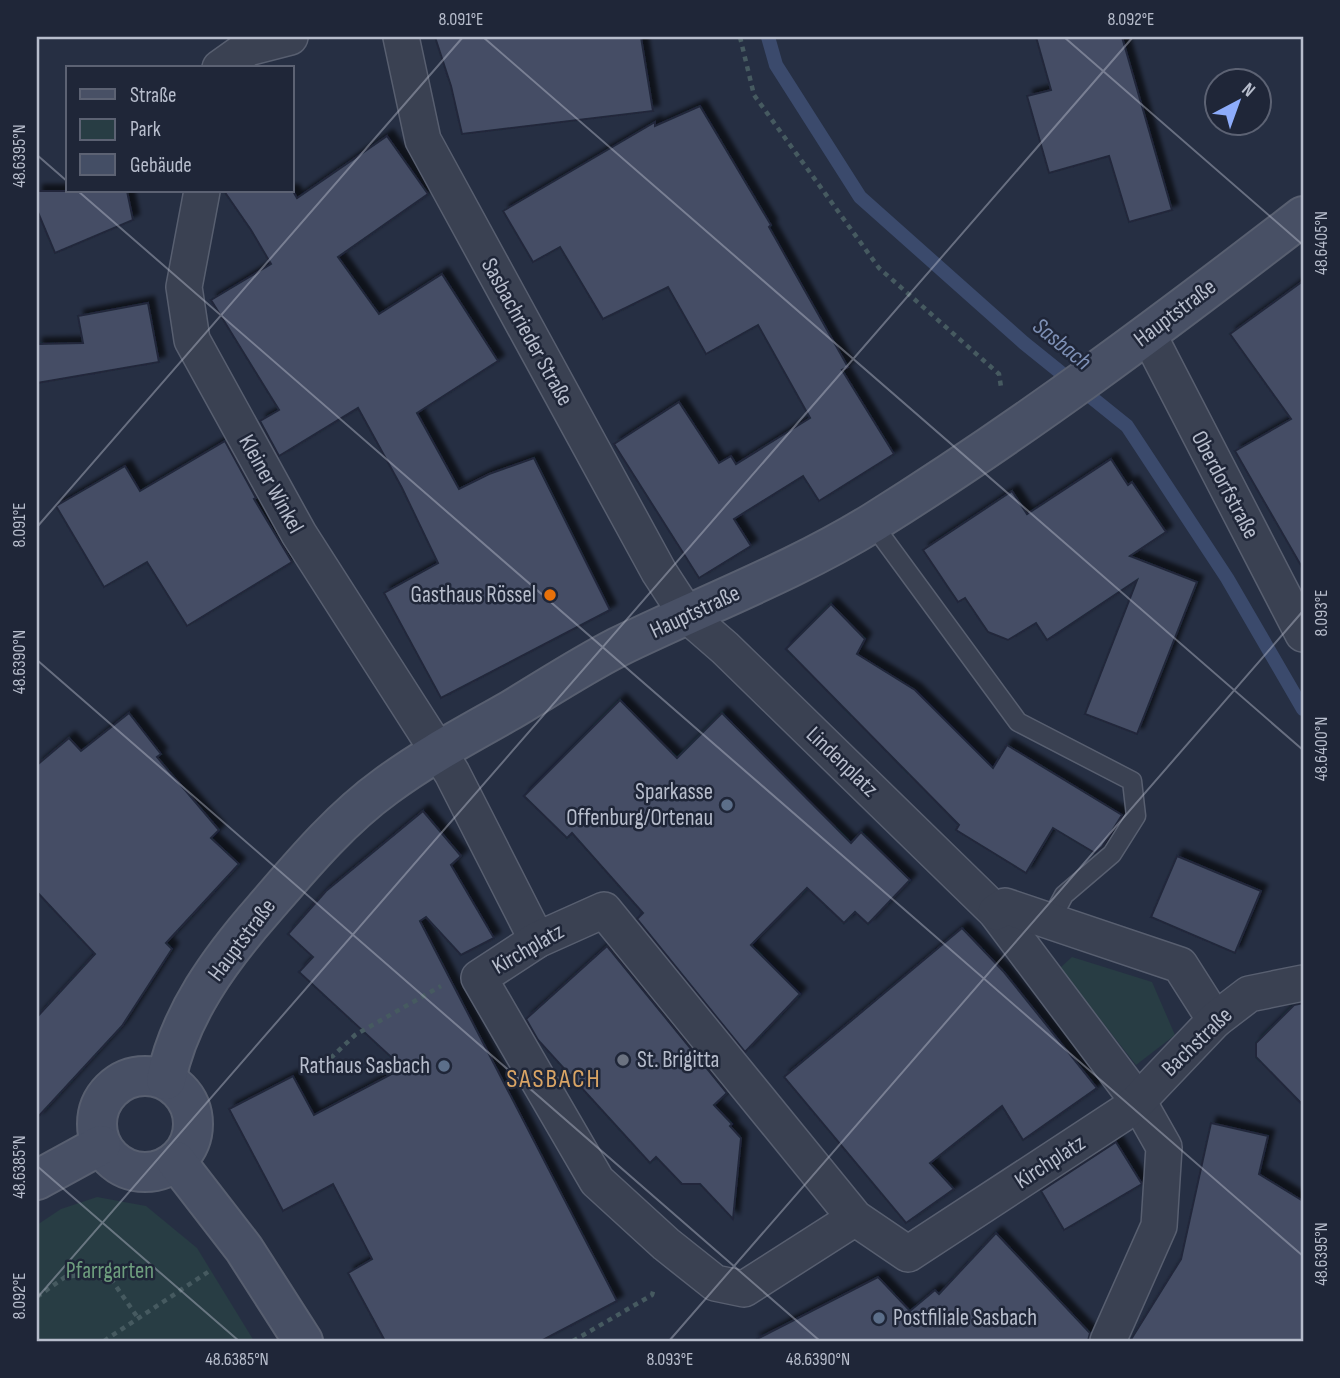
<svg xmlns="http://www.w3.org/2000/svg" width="1340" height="1378" viewBox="0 0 1340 1378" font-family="'Sofia Sans Condensed',sans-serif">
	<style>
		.green { fill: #283d44 }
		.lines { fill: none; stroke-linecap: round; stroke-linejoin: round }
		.stream { stroke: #3b4a6c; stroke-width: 14 }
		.building { fill: #444e65; stroke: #21283a; stroke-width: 2; filter: url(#shadow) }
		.lane-casing { stroke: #585f70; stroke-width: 21 }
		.street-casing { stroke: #585f70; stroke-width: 38 }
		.secondary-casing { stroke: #585f70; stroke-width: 42 }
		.path { stroke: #465a60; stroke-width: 4.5; stroke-dasharray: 5 5; stroke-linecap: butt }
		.lane { stroke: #3a4152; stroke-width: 18 }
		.street { stroke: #3a4152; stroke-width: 35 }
		.secondary { stroke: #485065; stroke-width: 38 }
		.ticks { fill: none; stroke: #b7bdcc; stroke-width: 2; stroke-opacity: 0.45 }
		.food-dot { fill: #e8710a; stroke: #1f2638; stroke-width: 2.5 }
		.service-dot { fill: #5c6f8a; stroke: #1f2638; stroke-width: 2.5 }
		.worship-dot { fill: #6b7280; stroke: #1f2638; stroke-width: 2.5 }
		.labels { text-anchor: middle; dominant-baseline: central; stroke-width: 5; stroke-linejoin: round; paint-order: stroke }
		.street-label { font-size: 23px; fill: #b7bdcc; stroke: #1f2638 }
		.poi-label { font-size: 23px; fill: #b7bdcc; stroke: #1f2638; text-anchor: end }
		.park-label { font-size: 23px; fill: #6e9e7e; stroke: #1f2638 }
		.water-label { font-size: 24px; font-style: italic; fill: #7d8fb4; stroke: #1f2638 }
		.quarter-label { font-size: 26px; letter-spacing: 2px; fill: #d9a465; stroke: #1f2638 }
		.neatline { fill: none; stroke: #b7bdcc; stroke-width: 2.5 }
		.ticks-label { font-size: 18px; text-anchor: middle; fill: #b7bdcc }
	</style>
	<defs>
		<filter id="shadow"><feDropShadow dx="6" dy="-6" stdDeviation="2" flood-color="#0009"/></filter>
	</defs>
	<rect width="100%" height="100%" fill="#262f43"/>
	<g class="green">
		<path d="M1072 957 1152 982 1175 1035 1136 1065 1060 968Z"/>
		<path d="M97 1197 146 1206 197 1248 254 1341H37V1225L61 1209Z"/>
	</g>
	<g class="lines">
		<path class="stream" d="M768 37 776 65 860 197 1024 343 1127 426 1227 578 1303 709"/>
	</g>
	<g class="building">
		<path d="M435 37H641L653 111 462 134 451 86Z"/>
		<path d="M1036 37H1122L1172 210 1129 222 1109 156 1049 173 1027 96 1051 90Z"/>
		<path d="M700 106 771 225 769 227 848 367 842 370 894 454 819 501 803 476 734 519 751 546 699 578 614 444 679 402 719 463 731 456 736 464 810 418 758 325 706 354 668 287 603 319 560 247 533 262 503 211 655 122V126Z"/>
		<path d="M387 136 428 194 338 257 379 314 442 274 498 361 417 413 459 489 489 474 534 458 610 610 441 698 384 593 438 563 402 488 358 408 279 456 260 421 279 410 211 300 271 264 251 230 224 191H293L297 198Z"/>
		<path d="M37 191H127L133 220 55 253 37 210Z"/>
		<path d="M1303 281V569L1235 451 1291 419 1230 334Z"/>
		<path d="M148 303 159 362 37 383V344L83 343 78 316Z"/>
		<path d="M225 441 256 498 254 499 292 562 187 626 147 562 104 587 56 506 125 466 140 491Z"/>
		<path d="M1111 459 1128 485 1132 482 1166 532 1130 556 1197 582 1137 734 1085 714 1137 580 1047 640 1036 623 1008 640 988 632 965 598 958 602 923 550 1012 491 1027 514Z"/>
		<path d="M831 604 865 639 857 654 915 690 993 768 1007 745 1122 815 1102 847 1095 853 1053 828 1026 873 956 830 959 825 786 649Z"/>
		<path d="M620 700 677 758 722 713 851 843 861 832 910 880 868 924 855 912 844 923 807 888 751 945 800 994 745 1052 637 919 643 913 572 833 567 838 524 796Z"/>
		<path d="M129 713 161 754 157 757 219 830 211 838 239 864 166 943 172 949 122 1026 37 1118V1017L95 954 37 892V765L69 738 81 751Z"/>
		<path d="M423 811 461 856 451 865 494 938 461 955 426 917 420 921 617 1301 541 1341H385L348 1273 372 1259 333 1184 283 1211 229 1109 293 1076 314 1115 403 1068 299 972 313 957 288 934 326 891Z"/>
		<path d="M1177 856 1261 891 1235 953 1151 917Z"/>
		<path d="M962 928 1004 972 1097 1088 1023 1140 1002 1106 930 1163 954 1189 906 1223 784 1077Z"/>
		<path d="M607 946 727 1093 714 1105 732 1124 730 1126 741 1138 733 1219 700 1184H682L656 1157 650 1163 538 1040 526 1019Z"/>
		<path d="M1303 1003V1105L1256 1057V1043L1294 1005Z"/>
		<path d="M1211 1123 1268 1136 1259 1174 1303 1201V1341H1130L1181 1259Z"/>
		<path d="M1116 1142 1142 1184 1064 1230 1041 1191Z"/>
		<path d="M996 1233 1090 1333 1088 1341H753L878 1277 910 1311 935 1290 939 1294Z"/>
	</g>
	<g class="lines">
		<defs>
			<path id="lane" d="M872 523 1018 722 1132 781 1136 816 1112 854 1064 895 1050 921"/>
			<g id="street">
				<path d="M401 37 423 140 659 572 687 615 725 648 996 912 1138 1101 1164 1147 1159 1226 1108 1341"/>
				<path d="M220 68 248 48 290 37"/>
				<path d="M202 191 184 287 192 340 299 534 452 773 537 940"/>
				<path d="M1148 334 1303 634"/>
				<path d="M996 912 1005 906 1180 965 1215 1020"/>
				<path d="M855 1218 604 910 537 940 479 978 597 1181 666 1244 715 1283 744 1289 855 1218 908 1254 1122 1114 1138 1101 1215 1020 1249 994 1303 983"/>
			</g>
			<g id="secondary">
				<circle cx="145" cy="1124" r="48"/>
				<path d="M166 1080C179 1015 220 959 263 910 301 866 339 820 386 786 425 757 469 734 511 710 546 689 581 666 618 647 704 605 793 572 874 522 1023 429 1164 323 1303 216"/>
				<path d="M176 1161 244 1249 303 1341"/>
				<path d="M37 1180 101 1145"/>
			</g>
		</defs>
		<use href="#lane" class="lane-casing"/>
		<use href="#street" class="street-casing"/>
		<use href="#secondary" class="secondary-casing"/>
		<g class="path">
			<path d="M740 37 754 95 879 268 999 374 1001 387"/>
			<path d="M316 1072 355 1035 441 986"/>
			<path d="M37 1297 65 1277 87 1274 113 1282 138 1318"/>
			<path d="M104 1341 208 1272"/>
			<path d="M573 1341 652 1295 654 1288"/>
		</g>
		<use href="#lane" class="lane"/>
		<use href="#street" class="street"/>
		<use href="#secondary" class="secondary"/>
	</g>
	<path class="ticks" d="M483 37 1303 750M1064 37 1303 245M37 155 68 182M78 191 1303 1256M37 527 463 37M37 660 820 1341M37 1166 239 1341M37 1298 1133 37M669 1341 1303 611"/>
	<circle class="food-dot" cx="550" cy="595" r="7"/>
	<g class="service-dot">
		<circle cx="727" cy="805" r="7"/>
		<circle cx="444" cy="1066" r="7"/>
		<circle cx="879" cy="1318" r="7"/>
	</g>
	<circle class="worship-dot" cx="623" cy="1060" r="7"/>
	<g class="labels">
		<g class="street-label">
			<text transform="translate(1175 313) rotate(-37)">Hauptstraße</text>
			<text transform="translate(527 332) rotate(61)">Sasbachrieder Straße</text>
			<text transform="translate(271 484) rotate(61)">Kleiner Winkel</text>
			<text transform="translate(1225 485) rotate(62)">Oberdorfstraße</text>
			<text transform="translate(695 612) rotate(-25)">Hauptstraße</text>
			<text transform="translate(842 762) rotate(44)">Lindenplatz</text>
			<text transform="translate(242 940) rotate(-53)">Hauptstraße</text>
			<text transform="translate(528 949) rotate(-30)">Kirchplatz</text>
			<text transform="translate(1197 1042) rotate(-44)">Bachstraße</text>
			<text transform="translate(1050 1162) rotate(-33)">Kirchplatz</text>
		</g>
		<g class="poi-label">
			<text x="536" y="595">Gasthaus Rössel</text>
			<text x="713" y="792">Sparkasse<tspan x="713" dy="26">Offenburg/Ortenau</tspan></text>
			<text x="637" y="1060" text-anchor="start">St. Brigitta</text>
			<text x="430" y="1066">Rathaus Sasbach</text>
			<text x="893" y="1318" text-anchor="start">Postfiliale Sasbach</text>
		</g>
		<g class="park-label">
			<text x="110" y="1271">Pfarrgarten</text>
		</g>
		<g class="water-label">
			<text transform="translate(1062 344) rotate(39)">Sasbach</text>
		</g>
		<g class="quarter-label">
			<text x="554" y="1079">SASBACH</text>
		</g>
	</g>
	<rect width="1340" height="1378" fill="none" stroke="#1f2638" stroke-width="77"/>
	<rect x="66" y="66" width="228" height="126" fill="#1f2638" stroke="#5c6273" stroke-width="2"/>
	<rect x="80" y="89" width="35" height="10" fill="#485065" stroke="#5c6273" stroke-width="2"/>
	<text x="130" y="102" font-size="21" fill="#b7bdcc">Straße</text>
	<rect x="80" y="119" width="35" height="21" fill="#283d44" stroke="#5c6273" stroke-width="2"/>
	<text x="130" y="136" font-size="21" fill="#b7bdcc">Park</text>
	<rect x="80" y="154" width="35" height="21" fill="#444e65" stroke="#5c6273" stroke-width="2"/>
	<text x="130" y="172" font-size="21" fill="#b7bdcc">Gebäude</text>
	<g transform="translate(1238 102) rotate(41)"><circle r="33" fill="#1f2638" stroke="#5c6273" stroke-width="2"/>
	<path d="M0-5L12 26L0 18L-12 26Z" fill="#8dacfb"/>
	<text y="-10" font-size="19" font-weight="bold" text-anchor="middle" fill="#b7bdcc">N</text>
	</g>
	<rect x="38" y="38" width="1264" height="1302" class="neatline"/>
	<g class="ticks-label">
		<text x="461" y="25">8.091°E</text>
		<text x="1131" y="25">8.092°E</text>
		<text transform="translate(19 156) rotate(-90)" y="6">48.6395°N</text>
		<text transform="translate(1321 243) rotate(-90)" y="6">48.6405°N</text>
		<text transform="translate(19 525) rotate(-90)" y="6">8.091°E</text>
		<text transform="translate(1321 613) rotate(-90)" y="6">8.093°E</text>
		<text transform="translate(19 662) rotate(-90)" y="6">48.6390°N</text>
		<text transform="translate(1321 749) rotate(-90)" y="6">48.6400°N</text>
		<text transform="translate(19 1167) rotate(-90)" y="6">48.6385°N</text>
		<text transform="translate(1321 1254) rotate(-90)" y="6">48.6395°N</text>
		<text transform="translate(19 1296) rotate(-90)" y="6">8.092°E</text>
		<text x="237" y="1365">48.6385°N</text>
		<text x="670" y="1365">8.093°E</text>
		<text x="818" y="1365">48.6390°N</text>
	</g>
</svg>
